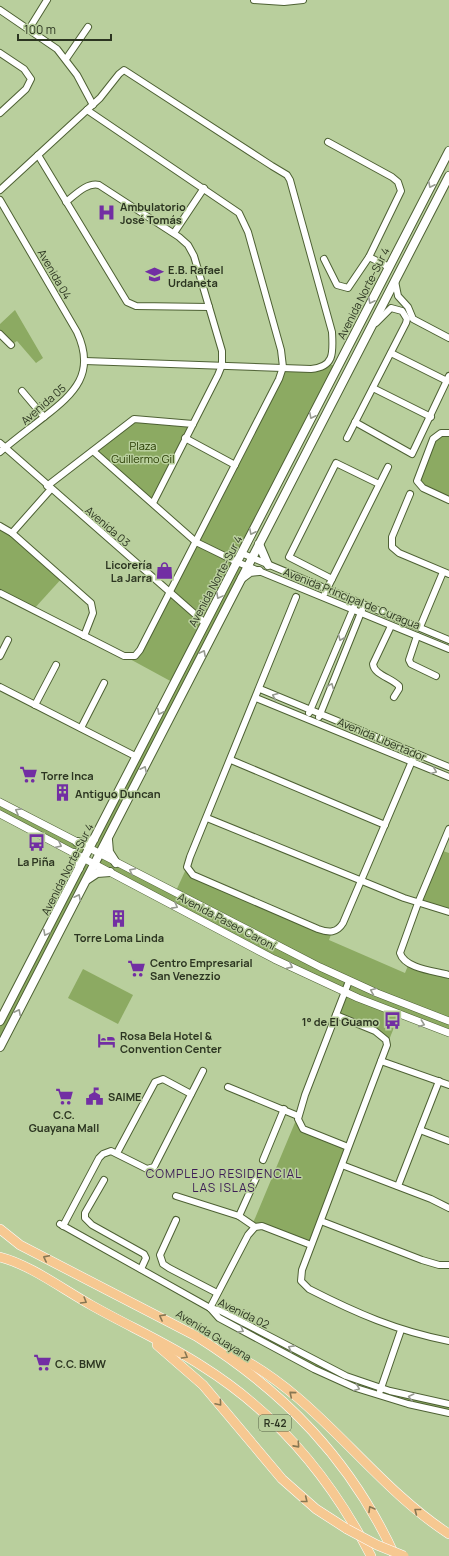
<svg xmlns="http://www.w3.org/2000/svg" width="449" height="1556" viewBox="0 0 449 1556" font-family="Manrope,sans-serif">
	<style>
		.green { fill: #8caa62; fill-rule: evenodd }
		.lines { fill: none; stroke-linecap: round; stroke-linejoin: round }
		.minor-casing { stroke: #4e6134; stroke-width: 8 }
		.tertiary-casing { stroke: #4e6134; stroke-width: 8 }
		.secondary-casing { stroke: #4e6134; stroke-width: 10 }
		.primary-casing { stroke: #fff; stroke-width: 10 }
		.minor { stroke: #fff; stroke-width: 6 }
		.tertiary { stroke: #fff; stroke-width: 7 }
		.secondary { stroke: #fff; stroke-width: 8 }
		.primary { stroke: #f6c891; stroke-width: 9 }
		.primary-bridge-casing { stroke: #fff; stroke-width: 10; stroke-linecap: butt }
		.primary-bridge { stroke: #f6c891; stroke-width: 9 }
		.oneway { stroke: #969a90 }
		.oneway2 { stroke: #877753 }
		.labels { text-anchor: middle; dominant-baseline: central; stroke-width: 3; stroke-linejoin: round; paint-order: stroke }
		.shield { fill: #b9cf9d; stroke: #566346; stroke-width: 1 }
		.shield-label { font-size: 10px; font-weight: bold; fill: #2c3521 }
		.poi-label { font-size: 11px; font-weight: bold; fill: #2c3521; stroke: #b9cf9d; text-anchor: start }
		.street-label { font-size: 11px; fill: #2c3521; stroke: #b9cf9d }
		.park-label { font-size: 11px; fill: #273b00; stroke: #b9cf9d }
		.neighbourhood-label { font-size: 12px; letter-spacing: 1px; fill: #3c1d55; stroke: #b9cf9d }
	</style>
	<rect width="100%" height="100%" fill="#b9cf9d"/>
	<g class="green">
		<path d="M15 310 43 358 36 363 17 341 11 345 0 334V324Z"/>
		<path d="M326 364 338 366 237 561 247 566 100 854 175 893 187 867 189 872 332 932 329 940 405 973 409 963 449 975V1033L399 1015 387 1045 386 1040 336 1015 345 992 95 864 0 1047V1021L85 859 0 814V802L89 849 174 683 128 658 135 656 283 367 311 369ZM90 849 100 854 95 863 85 858Z"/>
		<path d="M131 420 193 424 153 503 93 451Z"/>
		<path d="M449 433V500L423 488 417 478 433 439Z"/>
		<path d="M0 526 63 577 33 610 0 593Z"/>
		<path d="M440 850 449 853V912L418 903Z"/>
		<path d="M83 969 133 995 118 1024 68 998Z"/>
		<path d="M299 1113 300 1125 348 1147 311 1245 262 1226 248 1235Z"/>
		<path d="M210 1308 346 1376 449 1404V1413L356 1388 219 1318Z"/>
	</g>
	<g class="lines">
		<defs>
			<g id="minor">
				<path d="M254 0 284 2 303 0"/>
				<path d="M0 10 57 49 77 75 93 105"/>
				<path d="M29 29 47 0"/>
				<path d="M0 53 24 69 31 79 26 89 0 113"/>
				<path d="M66 59 88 27"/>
				<path d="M38 155 127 302 136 306 209 307"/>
				<path d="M0 190 100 98 119 74 124 70 272 166 287 175 290 180 332 332C333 352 335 367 311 369L85 361"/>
				<path d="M0 200 77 332C96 373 75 393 44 417 29 429 14 440 0 452"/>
				<path d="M66 202C75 195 87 182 99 185L179 237 188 245 194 256 222 351V365L218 375 153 503"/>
				<path d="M174 233 204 188"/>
				<path d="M369 257 389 267"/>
				<path d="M324 259 337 285 348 288 369 257 401 191 398 182 392 177 328 142"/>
				<path d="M395 281 398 296 408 307 413 319 449 338"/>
				<path d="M0 334 11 345"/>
				<path d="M391 353 447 381"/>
				<path d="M373 388 431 417"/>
				<path d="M22 391 44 417"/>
				<path d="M355 422 412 454 449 376"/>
				<path d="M449 433H441L433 439 417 481 423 488 449 500"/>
				<path d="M185 438 235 465"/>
				<path d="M347 438 406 323 407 319 402 311 391 308 376 323"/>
				<path d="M0 443 205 623"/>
				<path d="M93 451 196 542 237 562 449 649"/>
				<path d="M47 486 134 419 193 424"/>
				<path d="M410 494 392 537V547L399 553 449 574"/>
				<path d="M0 526 12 533 91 603 93 613 84 636"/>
				<path d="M12 533 51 489"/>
				<path d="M241 553 449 640"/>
				<path d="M332 579 289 557 336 463 379 484"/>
				<path d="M0 593 124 656H135L140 650 279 379 283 367 281 350 248 232 239 213 87 110"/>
				<path d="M325 593 388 467"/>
				<path d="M296 597 190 857 187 867 193 875 318 929C329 933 337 933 343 923L415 754"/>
				<path d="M391 626 373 664C374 675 392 678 399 686V689L394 697"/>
				<path d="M420 627 443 572"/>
				<path d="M417 636 409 660 411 664 436 676"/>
				<path d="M0 656 8 640"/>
				<path d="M0 687 137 757"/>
				<path d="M260 689 449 767"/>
				<path d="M256 698 449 777"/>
				<path d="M35 705 56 665"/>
				<path d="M309 713 354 607"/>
				<path d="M319 717 364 605"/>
				<path d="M81 728 104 683"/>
				<path d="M231 760 385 825"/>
				<path d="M207 818 404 898 449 912"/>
				<path d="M449 829 418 903 400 953C405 969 435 971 449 975"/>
				<path d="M336 1015 375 1031 386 1040 387 1045 302 1270 301 1281 309 1289C356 1313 397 1331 449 1341"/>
				<path d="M381 1061 449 1085"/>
				<path d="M228 1087 298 1116"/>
				<path d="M420 1130 449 1141"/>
				<path d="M348 1147 303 1129 298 1119 305 1095 349 981"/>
				<path d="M117 1153 155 1082 163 1079 191 1094"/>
				<path d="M263 1160 284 1109"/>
				<path d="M342 1165 431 1199 449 1208"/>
				<path d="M104 1180 85 1213V1218L92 1225 144 1254 146 1258 141 1269"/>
				<path d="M398 1186 439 1081"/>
				<path d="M176 1196 239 1216 255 1227"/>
				<path d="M239 1216 257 1176"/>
				<path d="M176 1220 160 1255 163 1264 169 1268 217 1293"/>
				<path d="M321 1221 422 1260 439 1265H449"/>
				<path d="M60 1224 210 1308 221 1311 346 1376 390 1391 449 1404"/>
				<path d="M63 1226 99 1158 103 1154 111 1151 147 1169 154 1167 203 1071"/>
				<path d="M210 1308 248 1235 255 1227 262 1226 311 1245"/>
				<path d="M211 1309 219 1318 314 1369 356 1388 408 1404 449 1413"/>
				<path d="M380 1391 401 1330"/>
			</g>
			<g id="tertiary">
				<path d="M0 802 320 967 377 993 449 1021"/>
				<path d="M0 814 274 959 358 998 449 1033"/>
			</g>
			<g id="secondary">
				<path d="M259 544 268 565"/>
				<path d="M242 578 250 572 259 571"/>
				<path d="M108 840 109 852 116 863"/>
				<path d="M77 842 87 843 94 839"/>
				<path d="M74 853 80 860 79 868"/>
				<path d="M88 879 97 873 110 872"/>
				<path d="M0 1021 449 151"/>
				<path d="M0 1047 449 176"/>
			</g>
			<g id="primary">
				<path d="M0 1229 20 1245 196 1336C285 1392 351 1460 395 1556"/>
				<path d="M0 1257C29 1264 64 1290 91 1305 128 1326 167 1343 202 1366 277 1413 331 1478 371 1556"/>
				<path d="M157 1345 203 1385 282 1479 316 1509 347 1529"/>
				<path d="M231 1353C318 1395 369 1482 449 1534"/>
			</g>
		</defs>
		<use href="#minor" class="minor-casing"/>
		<use href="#tertiary" class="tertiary-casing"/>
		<use href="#secondary" class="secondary-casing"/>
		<use href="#primary" class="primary-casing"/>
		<use href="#minor" class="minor"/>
		<use href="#tertiary" class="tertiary"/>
		<use href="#secondary" class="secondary"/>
		<use href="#primary" class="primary"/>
		<defs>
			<path id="primary-bridge" d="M347 1529 377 1545 404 1556"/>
		</defs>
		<use href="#primary-bridge" class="primary-bridge-casing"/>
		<use href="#primary-bridge" class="primary-bridge"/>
	</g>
	<defs><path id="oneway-chevron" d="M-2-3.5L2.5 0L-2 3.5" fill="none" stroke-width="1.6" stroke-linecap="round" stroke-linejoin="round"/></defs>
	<g class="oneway">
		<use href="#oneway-chevron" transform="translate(431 185) rotate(117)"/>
		<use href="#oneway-chevron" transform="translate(371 301) rotate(117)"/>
		<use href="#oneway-chevron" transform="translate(312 416) rotate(117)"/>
		<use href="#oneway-chevron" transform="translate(252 532) rotate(117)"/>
		<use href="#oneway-chevron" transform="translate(219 596) rotate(118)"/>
		<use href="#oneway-chevron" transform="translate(341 638) rotate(113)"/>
		<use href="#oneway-chevron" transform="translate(203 653) rotate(-63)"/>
		<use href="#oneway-chevron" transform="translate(331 686) rotate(-68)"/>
		<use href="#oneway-chevron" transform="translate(275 696) rotate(-157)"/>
		<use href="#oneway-chevron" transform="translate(160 712) rotate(117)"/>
		<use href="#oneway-chevron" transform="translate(144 769) rotate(-63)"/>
		<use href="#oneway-chevron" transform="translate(434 771) rotate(22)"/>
		<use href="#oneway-chevron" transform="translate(18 811) rotate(-152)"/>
		<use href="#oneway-chevron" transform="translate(59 845) rotate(27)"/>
		<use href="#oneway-chevron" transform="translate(132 871) rotate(-153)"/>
		<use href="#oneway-chevron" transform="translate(78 897) rotate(-63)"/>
		<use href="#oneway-chevron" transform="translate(175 906) rotate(28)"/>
		<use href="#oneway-chevron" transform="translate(46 933) rotate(118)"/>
		<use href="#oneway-chevron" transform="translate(290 966) rotate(26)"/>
		<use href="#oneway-chevron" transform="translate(373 991) rotate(-157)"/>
		<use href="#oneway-chevron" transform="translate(18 1012) rotate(-63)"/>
		<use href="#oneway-chevron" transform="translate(422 1024) rotate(20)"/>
		<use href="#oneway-chevron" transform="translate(241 1330) rotate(29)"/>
		<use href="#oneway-chevron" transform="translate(291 1348) rotate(-152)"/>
		<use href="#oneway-chevron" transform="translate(357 1388) rotate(21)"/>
		<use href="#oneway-chevron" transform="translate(411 1397) rotate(-166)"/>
	</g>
	<g class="oneway2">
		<use href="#oneway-chevron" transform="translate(46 1258) rotate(-153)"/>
		<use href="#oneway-chevron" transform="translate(84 1301) rotate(31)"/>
		<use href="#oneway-chevron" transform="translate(162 1317) rotate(-152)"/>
		<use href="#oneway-chevron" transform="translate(185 1356) rotate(30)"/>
		<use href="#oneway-chevron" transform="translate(292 1394) rotate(-140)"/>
		<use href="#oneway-chevron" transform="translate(219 1403) rotate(50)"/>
		<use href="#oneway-chevron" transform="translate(297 1445) rotate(48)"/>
		<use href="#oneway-chevron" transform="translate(305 1500) rotate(39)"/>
		<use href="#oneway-chevron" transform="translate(371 1509) rotate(-120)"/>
		<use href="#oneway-chevron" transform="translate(417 1511) rotate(-142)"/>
	</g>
	<defs>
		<symbol id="hospital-bare" viewBox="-9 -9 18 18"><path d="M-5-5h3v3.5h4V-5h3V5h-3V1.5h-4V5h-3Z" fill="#722ea3" stroke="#b9cf9d" stroke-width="2.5" paint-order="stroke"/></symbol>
		<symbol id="school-bare" viewBox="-9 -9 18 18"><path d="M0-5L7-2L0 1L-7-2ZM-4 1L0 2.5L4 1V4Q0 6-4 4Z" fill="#722ea3" stroke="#b9cf9d" stroke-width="2.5" paint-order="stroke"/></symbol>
		<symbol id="shop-bare" viewBox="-9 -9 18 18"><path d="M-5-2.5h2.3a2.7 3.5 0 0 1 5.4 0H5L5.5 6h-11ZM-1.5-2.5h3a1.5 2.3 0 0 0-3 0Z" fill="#722ea3" stroke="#b9cf9d" stroke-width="2.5" paint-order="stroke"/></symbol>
		<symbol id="supermarket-bare" viewBox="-9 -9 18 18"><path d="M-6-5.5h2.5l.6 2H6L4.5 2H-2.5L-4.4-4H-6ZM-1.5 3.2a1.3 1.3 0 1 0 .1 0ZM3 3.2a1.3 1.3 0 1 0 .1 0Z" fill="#722ea3" stroke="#b9cf9d" stroke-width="2.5" paint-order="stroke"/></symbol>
		<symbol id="building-bare" viewBox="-9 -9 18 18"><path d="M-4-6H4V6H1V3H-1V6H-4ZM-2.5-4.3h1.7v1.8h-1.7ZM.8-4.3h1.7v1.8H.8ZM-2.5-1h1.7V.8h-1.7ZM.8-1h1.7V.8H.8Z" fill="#722ea3" stroke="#b9cf9d" stroke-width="2.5" paint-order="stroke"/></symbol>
		<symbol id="bus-bare" viewBox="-9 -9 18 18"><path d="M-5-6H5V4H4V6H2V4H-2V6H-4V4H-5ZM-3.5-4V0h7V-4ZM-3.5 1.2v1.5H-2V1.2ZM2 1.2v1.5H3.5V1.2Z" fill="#722ea3" stroke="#b9cf9d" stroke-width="2.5" paint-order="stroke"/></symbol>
		<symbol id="hotel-bare" viewBox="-9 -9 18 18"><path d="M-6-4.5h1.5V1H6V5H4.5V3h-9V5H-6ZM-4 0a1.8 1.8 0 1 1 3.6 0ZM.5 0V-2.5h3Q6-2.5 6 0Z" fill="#722ea3" stroke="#b9cf9d" stroke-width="2.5" paint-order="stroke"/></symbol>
		<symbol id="civic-bare" viewBox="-9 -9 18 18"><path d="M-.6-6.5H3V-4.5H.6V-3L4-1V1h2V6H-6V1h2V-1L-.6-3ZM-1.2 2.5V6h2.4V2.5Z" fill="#722ea3" stroke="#b9cf9d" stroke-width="2.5" paint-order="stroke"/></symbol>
	</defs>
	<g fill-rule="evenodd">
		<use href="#hospital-bare" x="94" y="200" width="25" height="25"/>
		<use href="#school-bare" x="142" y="262" width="25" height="25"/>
		<use href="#shop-bare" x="152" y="558" width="25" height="25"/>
		<use href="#supermarket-bare" x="16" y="762" width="25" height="25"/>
		<use href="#building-bare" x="50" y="780" width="25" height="25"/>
		<use href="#bus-bare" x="24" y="830" width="25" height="25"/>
		<use href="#building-bare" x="106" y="906" width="25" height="25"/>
		<use href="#supermarket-bare" x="124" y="956" width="25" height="25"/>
		<use href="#bus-bare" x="380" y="1008" width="25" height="25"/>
		<use href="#hotel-bare" x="94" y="1028" width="25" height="25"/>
		<use href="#supermarket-bare" x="52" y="1084" width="25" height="25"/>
		<use href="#civic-bare" x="82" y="1084" width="25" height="25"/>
		<use href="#supermarket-bare" x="30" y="1350" width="25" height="25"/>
	</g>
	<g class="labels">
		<rect class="shield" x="259" y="1415" width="32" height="16" rx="3"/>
		<g class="shield-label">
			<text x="275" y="1423">R-42</text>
		</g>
		<g class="poi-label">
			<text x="120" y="206">Ambulatorio<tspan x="120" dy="13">José Tomás</tspan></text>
			<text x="168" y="269">E.B. Rafael<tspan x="168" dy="13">Urdaneta</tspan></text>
			<text x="152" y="564" text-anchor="end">Licorería<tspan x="152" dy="13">La Jarra</tspan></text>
			<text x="41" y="775">Torre Inca</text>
			<text x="75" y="793">Antiguo Duncan</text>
			<text x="36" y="861" text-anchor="middle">La Piña</text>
			<text x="119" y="937" text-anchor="middle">Torre Loma Linda</text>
			<text x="150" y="962">Centro Empresarial<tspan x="150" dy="13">San Venezzio</tspan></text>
			<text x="379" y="1021" text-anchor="end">1° de El Guamo</text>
			<text x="120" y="1035">Rosa Bela Hotel &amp;<tspan x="120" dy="13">Convention Center</tspan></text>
			<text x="108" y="1096">SAIME</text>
			<text x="64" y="1114" text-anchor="middle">C.C.<tspan x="64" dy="13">Guayana Mall</tspan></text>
			<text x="55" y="1363">C.C. BMW</text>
		</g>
		<g class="street-label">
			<text transform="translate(55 274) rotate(60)">Avenida 04</text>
			<text transform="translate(363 293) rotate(-63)">Avenida Norte-Sur 4</text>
			<text transform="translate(43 404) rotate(-41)">Avenida 05</text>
			<text transform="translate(108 526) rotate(41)">Avenida 03</text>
			<text transform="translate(215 581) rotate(-62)">Avenida Norte-Sur 4</text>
			<text transform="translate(352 598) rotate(22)">Avenida Principal de Curagua</text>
			<text transform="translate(382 739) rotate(23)">Avenida Libertador</text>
			<text transform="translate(67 869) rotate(-63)">Avenida Norte-Sur 4</text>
			<text transform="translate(227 921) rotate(28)">Avenida Paseo Caroní</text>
			<text transform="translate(244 1313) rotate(26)">Avenida 02</text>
			<text transform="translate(214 1335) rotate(32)">Avenida Guayana</text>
		</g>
		<g class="park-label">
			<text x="143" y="445">Plaza<tspan x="143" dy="13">Guillermo Gil</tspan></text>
		</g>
		<g class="neighbourhood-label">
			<text x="224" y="1173">COMPLEJO RESIDENCIAL<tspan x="224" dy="14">LAS ISLAS</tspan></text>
		</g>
	</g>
	<path d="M18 34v6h93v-6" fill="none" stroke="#2c3521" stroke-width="2"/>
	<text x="24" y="34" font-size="12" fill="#2c3521" stroke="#b9cf9d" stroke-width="3" paint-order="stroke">100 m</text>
</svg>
